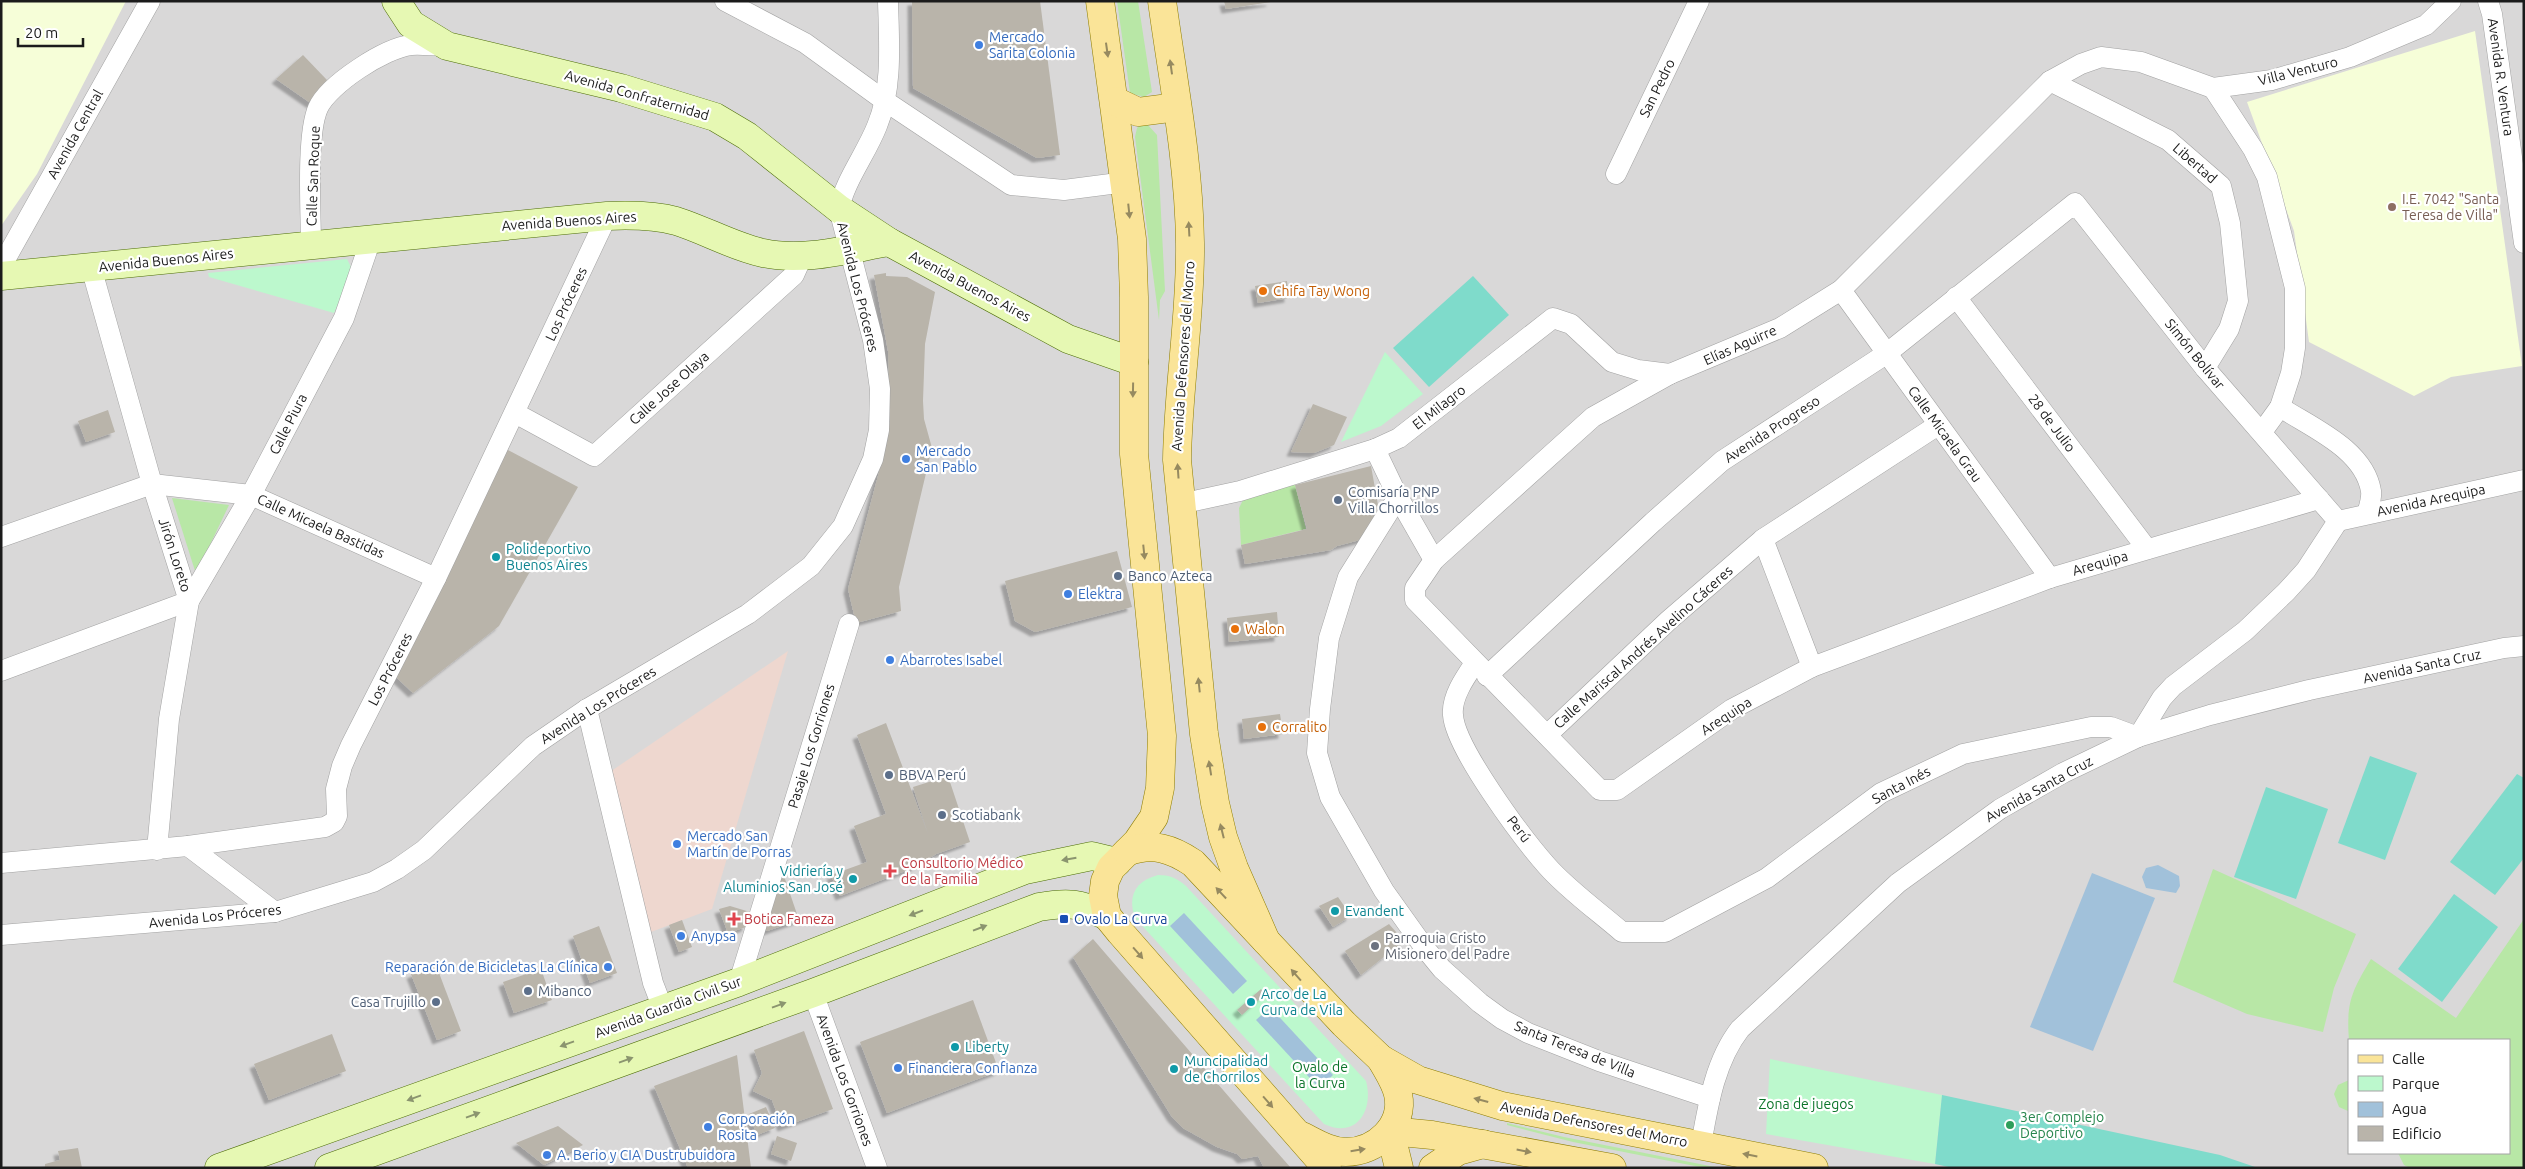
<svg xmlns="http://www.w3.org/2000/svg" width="2525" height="1169" viewBox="0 0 2525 1169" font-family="Ubuntu,sans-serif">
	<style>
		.residential { fill: #d9d8d8; fill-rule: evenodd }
		.commercial { fill: #eed7cf }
		.education { fill: #f6fed8 }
		.grass { fill: #b8e7a6 }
		.park { fill: #bcf8cd }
		.pitch { fill: #7fdbcb }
		.water { fill: #a1c1da }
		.building { fill: #b9b4aa; filter: url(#shadow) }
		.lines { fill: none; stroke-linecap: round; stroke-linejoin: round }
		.street-casing { stroke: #a2a2a2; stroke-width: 21 }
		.secondary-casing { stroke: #4d6d07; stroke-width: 29 }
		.primary-casing { stroke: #8f7e03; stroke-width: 29 }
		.street { stroke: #fff; stroke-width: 20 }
		.secondary { stroke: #e6f8b3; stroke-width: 28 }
		.primary { stroke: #fae498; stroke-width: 28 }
		.oneway { fill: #968a60 }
		.oneway2 { fill: #8b956f }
		.shop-dot { fill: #3f7fe0; stroke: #fff; stroke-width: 2 }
		.education-dot { fill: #8d6e63; stroke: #fff; stroke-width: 2 }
		.food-dot { fill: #e8710a; stroke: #fff; stroke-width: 2 }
		.service-dot { fill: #5c6f8a; stroke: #fff; stroke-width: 2 }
		.culture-dot { fill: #0f9aa8; stroke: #fff; stroke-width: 2 }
		.health-dot { fill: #e0444e; stroke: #fff; stroke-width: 2 }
		.transit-dot { fill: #1a4fb4; stroke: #fff; stroke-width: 2 }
		.worship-dot { fill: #6b7280; stroke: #fff; stroke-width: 2 }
		.leisure-dot { fill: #2e9e5b; stroke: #fff; stroke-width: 2 }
		.labels { text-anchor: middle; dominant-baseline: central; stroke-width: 4.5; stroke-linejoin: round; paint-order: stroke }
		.shop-label { font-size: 14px; fill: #366cbe; stroke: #fff; text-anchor: start }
		.street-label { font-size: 14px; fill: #1b1b1b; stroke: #fff }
		.education-label { font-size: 14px; fill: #785e54; stroke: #fff; text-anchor: start }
		.food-label { font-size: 14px; fill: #c56008; stroke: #fff; text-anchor: start }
		.service-label { font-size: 14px; fill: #4e5e75; stroke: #fff; text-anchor: start }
		.culture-label { font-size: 14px; fill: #0d838f; stroke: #fff; text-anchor: start }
		.health-label { font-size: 14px; fill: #be3a42; stroke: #fff; text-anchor: start }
		.transit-label { font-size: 14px; fill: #164399; stroke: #fff; text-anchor: start }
		.worship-label { font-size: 14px; fill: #5b616d; stroke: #fff; text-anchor: start }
		.park-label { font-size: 14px; fill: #0d752b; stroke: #fff }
		.leisure-label { font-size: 14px; fill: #27864d; stroke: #fff; text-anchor: start }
	</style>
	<defs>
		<filter id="shadow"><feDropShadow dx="-4.5" dy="4.5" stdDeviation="1" flood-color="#0004"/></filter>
	</defs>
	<rect width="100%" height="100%" fill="#ecebe0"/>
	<path class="residential" d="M1 1H2524V1168H1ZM2349 1040H2509V1153H2349Z"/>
	<path class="commercial" d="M788 651 712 909 651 932 601 778Z"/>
	<g class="education">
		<path d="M1 1H126L37 174 1 226Z"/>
		<path d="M2475 31 2522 366 2451 377 2414 396 2309 342 2294 231 2247 102Z"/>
	</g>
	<g class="grass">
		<path d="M1117 1H1138L1152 92 1144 97 1130 93Z"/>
		<path d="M1142 123 1147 124 1157 135 1165 291 1160 300 1159 320 1135 137 1137 128Z"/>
		<path d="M1295 484 1306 529 1241 545 1239 508 1243 500Z"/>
		<path d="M172 498 229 505 196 574Z"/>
		<path d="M2213 869 2356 934 2334 988 2323 1032 2247 1014 2173 982Z"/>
		<path d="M2524 919V1168H2410L2404 1165 2398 1153H2509V1040H2349C2346 1002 2352 991 2371 959L2456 1018Z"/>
		<path d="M2349 1080V1111H2348L2339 1107 2334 1094 2338 1085Z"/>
		<path d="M1507 1123 1564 1137 1720 1168H1705L1573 1142 1507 1125Z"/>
	</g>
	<g class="park">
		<path d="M347 259 353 271 334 313 209 277 208 273Z"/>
		<path d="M1385 352 1423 394 1381 426 1341 442Z"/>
		<path d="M1158 875C1169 875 1177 878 1186 886L1366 1081C1374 1111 1356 1139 1324 1124L1135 918C1127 895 1136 881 1158 875Z"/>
		<path d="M1770 1059 1942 1095 1935 1164 1766 1134Z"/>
	</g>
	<g class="pitch">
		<path d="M1473 276 1509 315 1429 387 1393 348Z"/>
		<path d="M2370 756 2417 773 2385 860 2338 843Z"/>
		<path d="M2517 774 2524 778V858L2495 895 2450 862Z"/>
		<path d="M2266 787 2328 809 2296 899 2234 877Z"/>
		<path d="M2454 894 2498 927 2442 1002 2398 969Z"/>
		<path d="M1942 1095 2220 1155 2258 1168H1953L1935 1164Z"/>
	</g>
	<g class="water">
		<path d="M2158 865 2179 876 2180 886 2176 893 2146 888 2142 877 2146 868Z"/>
		<path d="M2092 873 2155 898 2093 1051 2030 1027Z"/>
		<path d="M1184 913 1247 981 1233 994 1170 926Z"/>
		<path d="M1270 1007 1333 1075 1319 1088 1256 1020Z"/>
	</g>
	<g class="building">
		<path d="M912 1H1040L1060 155 1037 158 913 88Z"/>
		<path d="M1224 1H1271V2L1226 9Z"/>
		<path d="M303 55 327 80 312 104 276 79Z"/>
		<path d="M886 273V276L907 277 935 292 925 344 923 401 924 419 932 448 899 587 901 611 856 623 848 589 887 442 890 422 888 351 874 275Z"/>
		<path d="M1287 281 1289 298 1258 303 1255 286Z"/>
		<path d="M1313 404 1347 417 1334 445 1314 453 1291 452Z"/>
		<path d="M108 410 115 432 86 442 78 421Z"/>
		<path d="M506 449 578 487 499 626 413 693 394 675Z"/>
		<path d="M1371 466 1380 516 1367 538 1337 546 1331 550 1245 564 1241 545 1307 529 1295 485Z"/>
		<path d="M1117 551 1132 607 1035 632 1015 621 1005 581Z"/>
		<path d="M1277 612 1279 637 1229 642 1227 618Z"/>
		<path d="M1280 714 1283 734 1244 739 1242 719Z"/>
		<path d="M886 723 928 834 913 787 948 776 970 842 936 854 913 868 840 896 831 875 867 862 854 826 886 814 857 735Z"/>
		<path d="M783 873 799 920 767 931 761 924Z"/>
		<path d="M1338 897 1351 916 1333 927 1319 906Z"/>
		<path d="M730 906 750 912 746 927 728 933 719 909Z"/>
		<path d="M682 920 692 947 679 952 669 925Z"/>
		<path d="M1389 924 1404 941 1361 975 1345 951Z"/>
		<path d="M599 926 617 973 590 983 573 936Z"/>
		<path d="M1093 939 1261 1134 1291 1168H1264L1258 1156 1242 1159 1237 1154 1217 1147 1183 1128 1172 1117 1073 957Z"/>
		<path d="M436 965 461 1031 437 1040 411 974Z"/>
		<path d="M541 969 552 1000 514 1013 503 982Z"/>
		<path d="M1261 989 1265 994 1242 1015 1237 1010Z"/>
		<path d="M973 1000 999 1071 887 1113 860 1042Z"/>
		<path d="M804 1031 833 1109 782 1127 772 1100 753 1091 762 1073 754 1050Z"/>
		<path d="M332 1034 346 1071 269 1100 254 1064Z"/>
		<path d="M737 1055 751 1168H688L654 1086Z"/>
		<path d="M766 1107 775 1128 757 1135 749 1114Z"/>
		<path d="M558 1126 583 1145 544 1165 516 1143Z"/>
		<path d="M777 1136 797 1143 791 1161 771 1154Z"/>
		<path d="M78 1148 82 1168H45V1164L60 1160 58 1151Z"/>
	</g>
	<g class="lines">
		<defs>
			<g id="street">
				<path d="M725 1 805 43 885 101 1011 185 1064 190 1126 182"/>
				<path d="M2488 1 2492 14 2524 243"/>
				<path d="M2050 81 2168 140 2221 186 2230 223 2238 301 2229 329 2205 368"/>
				<path d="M2213 88 2253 149 2267 177 2295 288V348L2291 373 2280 407 2262 432"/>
				<path d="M1616 174 1699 1"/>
				<path d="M311 246C311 214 306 135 318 108 329 84 385 48 411 45 422 44 434 46 445 46"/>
				<path d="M1 267 150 1"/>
				<path d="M91 267 152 484 189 601 169 719 157 850"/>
				<path d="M1841 290 2050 578"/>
				<path d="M1956 297 2147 549"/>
				<path d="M2280 407C2312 428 2364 449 2371 491 2372 498 2369 507 2367 514"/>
				<path d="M515 413 594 456 794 275 803 255"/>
				<path d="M1375 449 1398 497 1434 560"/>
				<path d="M1398 497 1348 577 1329 638 1320 709 1317 753 1330 797 1384 891 1424 947 1442 969 1480 1003 1502 1019 1528 1033 1599 1061 1710 1098"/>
				<path d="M2319 499 2050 578 1812 667 1732 709 1617 790H1600L1415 600V588L1434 560 1593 417 1670 374 1780 328 1841 290 2050 81 2081 64 2101 57 2141 62 2213 88 2272 80 2350 57 2426 25 2451 1"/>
				<path d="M1180 504 1240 491 1375 449 1399 438 1553 318 1571 324 1612 362 1638 370 1670 374"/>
				<path d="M2338 521 2524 480"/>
				<path d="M1 537 152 484 251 495 436 578"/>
				<path d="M1763 539 1812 667"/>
				<path d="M1475 663C1466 676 1451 697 1453 715 1455 748 1523 839 1547 866 1567 889 1599 912 1622 932H1665L1767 878 1881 793 1963 754 2091 727H2111L2138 737 2162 698 2173 686 2245 631 2286 592 2306 570 2338 521 2205 368 2075 203 1886 354 1722 461 1653 522 1487 676"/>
				<path d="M1 671 189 601 251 495 344 318 371 239"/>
				<path d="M587 709 653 983 663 1009"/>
				<path d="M1547 735 1669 620 1763 539 1938 425"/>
				<path d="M188 846 275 912"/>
				<path d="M1 863 188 846 325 827 334 822 337 816 336 789 342 766 351 745 436 578 607 216"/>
				<path d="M1 935 275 912 373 882 397 869 424 850 533 746 587 709 748 614 811 566 843 526 873 459 879 430 880 389 873 340 839 209C845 180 866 154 877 126 893 88 889 42 888 1"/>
				<path d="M739 982 849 624"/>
				<path d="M813 993 877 1168"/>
				<path d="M1701 1145C1708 1105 1715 1061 1740 1029L1898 883 2000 809 2063 773 2138 737 2210 715 2309 690 2504 648 2524 646"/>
			</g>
			<g id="secondary">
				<path d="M396 1 411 24 447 46 621 88 715 117 747 136 839 209 889 242 1068 339 1134 362"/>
				<path d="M1 276 607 216C630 215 654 215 676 221 705 230 734 247 763 253 803 262 848 249 889 242"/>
				<path d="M219 1168 739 982 1025 870 1092 856 1117 862"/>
				<path d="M329 1168 813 993 1039 907C1068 902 1080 903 1107 916"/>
			</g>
			<g id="primary">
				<path d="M1100 1 1132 239 1134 297V454L1162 736 1160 788 1154 817 1137 842 1111 868 1105 881 1103 896 1107 916 1120 932 1327 1168"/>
				<path d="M1162 1C1173 81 1189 162 1190 243 1191 315 1178 388 1177 460L1204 734 1215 803 1223 837 1234 868 1266 941"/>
				<path d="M1115 101 1138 112 1177 107"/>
				<path d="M1127 852C1153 842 1172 849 1193 863L1344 1024 1381 1059 1418 1080 1502 1106 1814 1168"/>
				<path d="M1390 1131 1432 1135 1612 1168"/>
				<path d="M1390 1131 1399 1168"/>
				<path d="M1302 1136C1316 1143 1330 1152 1346 1152 1376 1152 1405 1126 1398 1094 1395 1081 1387 1070 1381 1059"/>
				<path d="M1433 1168 1458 1151 1483 1144"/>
			</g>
		</defs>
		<use href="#street" class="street-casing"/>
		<use href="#secondary" class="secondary-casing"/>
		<use href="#primary" class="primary-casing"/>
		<use href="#street" class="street"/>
		<use href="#secondary" class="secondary"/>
		<use href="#primary" class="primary"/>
	</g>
	<defs><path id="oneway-solid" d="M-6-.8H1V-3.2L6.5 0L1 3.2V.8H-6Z" transform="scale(1.25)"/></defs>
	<g class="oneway">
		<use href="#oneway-solid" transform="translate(1107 50) rotate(82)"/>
		<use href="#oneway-solid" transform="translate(1171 67) rotate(-98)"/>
		<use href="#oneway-solid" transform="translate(1129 211) rotate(84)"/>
		<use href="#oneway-solid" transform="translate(1189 229) rotate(-93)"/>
		<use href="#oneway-solid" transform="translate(1133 390) rotate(91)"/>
		<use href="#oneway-solid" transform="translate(1178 471) rotate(-94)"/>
		<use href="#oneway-solid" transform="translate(1144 552) rotate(84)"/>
		<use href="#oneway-solid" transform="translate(1199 685) rotate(-96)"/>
		<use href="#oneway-solid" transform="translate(1210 768) rotate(-99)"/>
		<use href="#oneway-solid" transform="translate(1222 831) rotate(-104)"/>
		<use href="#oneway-solid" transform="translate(1221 893) rotate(-133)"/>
		<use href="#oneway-solid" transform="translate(1138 953) rotate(49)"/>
		<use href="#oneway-solid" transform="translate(1296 975) rotate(-131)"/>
		<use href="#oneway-solid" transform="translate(1481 1100) rotate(-165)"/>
		<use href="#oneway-solid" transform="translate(1268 1102) rotate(49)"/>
		<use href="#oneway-solid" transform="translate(1358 1150) rotate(-9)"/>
		<use href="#oneway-solid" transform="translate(1524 1151) rotate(11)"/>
		<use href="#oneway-solid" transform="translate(1750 1155) rotate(-169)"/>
	</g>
	<g class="oneway2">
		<use href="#oneway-solid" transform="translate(1069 859) rotate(170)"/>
		<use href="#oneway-solid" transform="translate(916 913) rotate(159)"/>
		<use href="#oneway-solid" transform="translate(980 928) rotate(-21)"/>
		<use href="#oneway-solid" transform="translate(779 1005) rotate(-20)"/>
		<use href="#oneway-solid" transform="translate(567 1044) rotate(160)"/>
		<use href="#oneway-solid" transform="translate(626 1060) rotate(-20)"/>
		<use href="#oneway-solid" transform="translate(414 1098) rotate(160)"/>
		<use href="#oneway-solid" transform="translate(473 1115) rotate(-20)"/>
	</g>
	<g class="shop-dot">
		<circle cx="979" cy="45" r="5"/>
		<circle cx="906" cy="459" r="5"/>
		<circle cx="1068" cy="594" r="5"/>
		<circle cx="890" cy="660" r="5"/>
		<circle cx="677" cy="844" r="5"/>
		<circle cx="681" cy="936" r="5"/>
		<circle cx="608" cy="967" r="5"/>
		<circle cx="898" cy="1068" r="5"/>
		<circle cx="708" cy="1127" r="5"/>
		<circle cx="547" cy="1155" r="5"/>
	</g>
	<circle class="education-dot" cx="2392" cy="207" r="5"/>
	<g class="food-dot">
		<circle cx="1263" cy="291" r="5"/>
		<circle cx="1235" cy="629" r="5"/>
		<circle cx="1262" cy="727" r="5"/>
	</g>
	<g class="service-dot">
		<circle cx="1338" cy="500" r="5"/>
		<circle cx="1118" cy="576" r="5"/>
		<circle cx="889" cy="775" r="5"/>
		<circle cx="942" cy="815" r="5"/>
		<circle cx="528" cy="991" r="5"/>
		<circle cx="436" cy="1002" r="5"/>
	</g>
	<g class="culture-dot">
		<circle cx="496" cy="557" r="5"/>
		<circle cx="853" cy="879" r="5"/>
		<circle cx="1335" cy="911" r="5"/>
		<circle cx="1251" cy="1002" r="5"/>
		<circle cx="955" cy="1047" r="5"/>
		<circle cx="1174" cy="1069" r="5"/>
	</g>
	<g class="health-dot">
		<path d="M887.5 863.5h5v5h5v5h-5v5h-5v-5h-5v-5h5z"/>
		<path d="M731.5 911.5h5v5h5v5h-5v5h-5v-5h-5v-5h5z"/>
	</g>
	<rect class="transit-dot" x="1059" y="914" width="10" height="10" rx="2.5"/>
	<circle class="worship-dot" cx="1375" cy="946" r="5"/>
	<circle class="leisure-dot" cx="2010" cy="1125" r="5"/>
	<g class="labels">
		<g class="shop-label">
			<text x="989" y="37">Mercado<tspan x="989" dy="16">Sarita Colonia</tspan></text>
			<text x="916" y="451">Mercado<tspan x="916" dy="16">San Pablo</tspan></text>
			<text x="1078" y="594">Elektra</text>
			<text x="900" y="660">Abarrotes Isabel</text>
			<text x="687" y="836">Mercado San<tspan x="687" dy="16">Martín de Porras</tspan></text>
			<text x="691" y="936">Anypsa</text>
			<text x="598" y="967" text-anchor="end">Reparación de Bicicletas La Clínica</text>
			<text x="908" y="1068">Financiera Confianza</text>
			<text x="718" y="1119">Corporación<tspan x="718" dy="16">Rosita</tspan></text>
			<text x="557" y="1155">A. Berio y CIA Dustrubuidora</text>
		</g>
		<g class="street-label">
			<text transform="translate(2298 71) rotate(-14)">Villa Venturo</text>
			<text transform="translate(2501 77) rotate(82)">Avenida R. Ventura</text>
			<text transform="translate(1657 88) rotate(-64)">San Pedro</text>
			<text transform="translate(637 95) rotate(16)">Avenida Confraternidad</text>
			<text transform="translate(75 134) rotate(-61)">Avenida Central</text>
			<text transform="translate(2195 163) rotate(41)">Libertad</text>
			<text transform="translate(313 176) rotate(-88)">Calle San Roque</text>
			<text transform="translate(569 221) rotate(-4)">Avenida Buenos Aires</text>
			<text transform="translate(166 260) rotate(-6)">Avenida Buenos Aires</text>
			<text transform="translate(970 286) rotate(28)">Avenida Buenos Aires</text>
			<text transform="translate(858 287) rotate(76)">Avenida Los Próceres</text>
			<text transform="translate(566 304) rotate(-65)">Los Próceres</text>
			<text transform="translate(1740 345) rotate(-24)">Elías Aguirre</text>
			<text transform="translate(2195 354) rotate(51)">Simón Bolívar</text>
			<text transform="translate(1183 356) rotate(-86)">Avenida Defensores del Morro</text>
			<text transform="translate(669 388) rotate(-42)">Calle Jose Olaya</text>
			<text transform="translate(1439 407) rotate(-38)">El Milagro</text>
			<text transform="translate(2052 423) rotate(53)">28 de Julio</text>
			<text transform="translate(288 424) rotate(-63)">Calle Piura</text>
			<text transform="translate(1772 429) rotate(-33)">Avenida Progreso</text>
			<text transform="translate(1945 434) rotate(54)">Calle Micaela Grau</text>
			<text transform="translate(2431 500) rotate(-12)">Avenida Arequipa</text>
			<text transform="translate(321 526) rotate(24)">Calle Micaela Bastidas</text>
			<text transform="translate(175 555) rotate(72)">Jirón Loreto</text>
			<text transform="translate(2100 563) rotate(-16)">Arequipa</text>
			<text transform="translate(1643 647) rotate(-42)">Calle Mariscal Andrés Avelino Cáceres</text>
			<text transform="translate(2422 666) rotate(-12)">Avenida Santa Cruz</text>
			<text transform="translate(390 669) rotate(-63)">Los Próceres</text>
			<text transform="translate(598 705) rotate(-32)">Avenida Los Próceres</text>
			<text transform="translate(1726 716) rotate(-33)">Arequipa</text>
			<text transform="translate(811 746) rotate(-73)">Pasaje Los Gorriones</text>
			<text transform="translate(1901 785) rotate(-28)">Santa Inés</text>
			<text transform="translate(2039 789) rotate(-29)">Avenida Santa Cruz</text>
			<text transform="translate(1519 829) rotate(53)">Perú</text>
			<text transform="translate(215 916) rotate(-6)">Avenida Los Próceres</text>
			<text transform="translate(668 1007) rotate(-20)">Avenida Guardia Civil Sur</text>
			<text transform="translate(1575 1049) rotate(22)">Santa Teresa de Villa</text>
			<text transform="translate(845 1080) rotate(70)">Avenida Los Gorriones</text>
			<text transform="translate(1594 1124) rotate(11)">Avenida Defensores del Morro</text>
		</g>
		<g class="education-label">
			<text x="2402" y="199">I.E. 7042 "Santa<tspan x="2402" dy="16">Teresa de Villa"</tspan></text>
		</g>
		<g class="food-label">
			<text x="1273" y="291">Chifa Tay Wong</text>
			<text x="1245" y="629">Walon</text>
			<text x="1272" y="727">Corralito</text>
		</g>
		<g class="service-label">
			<text x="1348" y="492">Comisaría PNP<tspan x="1348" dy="16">Villa Chorrillos</tspan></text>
			<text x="1128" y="576">Banco Azteca</text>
			<text x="899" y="775">BBVA Perú</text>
			<text x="952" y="815">Scotiabank</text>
			<text x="538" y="991">Mibanco</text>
			<text x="426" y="1002" text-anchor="end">Casa Trujillo</text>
		</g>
		<g class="culture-label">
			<text x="506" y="549">Polideportivo<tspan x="506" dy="16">Buenos Aires</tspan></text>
			<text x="843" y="871" text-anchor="end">Vidriería y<tspan x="843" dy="16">Aluminios San José</tspan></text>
			<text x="1345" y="911">Evandent</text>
			<text x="1261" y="994">Arco de La<tspan x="1261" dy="16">Curva de Vila</tspan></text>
			<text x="965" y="1047">Liberty</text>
			<text x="1184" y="1061">Muncipalidad<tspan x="1184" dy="16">de Chorrilos</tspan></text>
		</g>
		<g class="health-label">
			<text x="901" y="863">Consultorio Médico<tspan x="901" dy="16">de la Familia</tspan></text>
			<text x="744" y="919">Botica Fameza</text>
		</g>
		<g class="transit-label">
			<text x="1074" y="919">Ovalo La Curva</text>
		</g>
		<g class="worship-label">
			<text x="1385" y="938">Parroquia Cristo<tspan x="1385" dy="16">Misionero del Padre</tspan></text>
		</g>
		<g class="park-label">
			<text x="1320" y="1067">Ovalo de<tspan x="1320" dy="16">la Curva</tspan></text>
			<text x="1806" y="1104">Zona de juegos</text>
		</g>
		<g class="leisure-label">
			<text x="2020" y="1117">3er Complejo<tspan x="2020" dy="16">Deportivo</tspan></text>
		</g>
	</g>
	<rect width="2525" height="1169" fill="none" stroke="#1b1b1b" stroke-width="5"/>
	<rect x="2348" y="1039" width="162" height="115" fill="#ffffff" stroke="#a4a4a4"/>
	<rect x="2358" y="1055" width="25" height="8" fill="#fae498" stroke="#a4a4a4"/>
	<text x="2392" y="1064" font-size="15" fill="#1b1b1b">Calle</text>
	<rect x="2358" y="1076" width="25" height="15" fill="#bcf8cd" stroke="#a4a4a4"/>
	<text x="2392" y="1089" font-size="15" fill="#1b1b1b">Parque</text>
	<rect x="2358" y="1102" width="25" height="15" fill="#a1c1da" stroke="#a4a4a4"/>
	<text x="2392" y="1114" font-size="15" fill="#1b1b1b">Agua</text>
	<rect x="2358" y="1126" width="25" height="15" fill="#b9b4aa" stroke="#a4a4a4"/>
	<text x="2392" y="1139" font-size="15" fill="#1b1b1b">Edificio</text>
	<path d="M18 38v8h65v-8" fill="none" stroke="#1b1b1b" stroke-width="2.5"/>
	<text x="25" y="38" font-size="15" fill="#1b1b1b" stroke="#ffffff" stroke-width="4" paint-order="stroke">20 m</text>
</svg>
